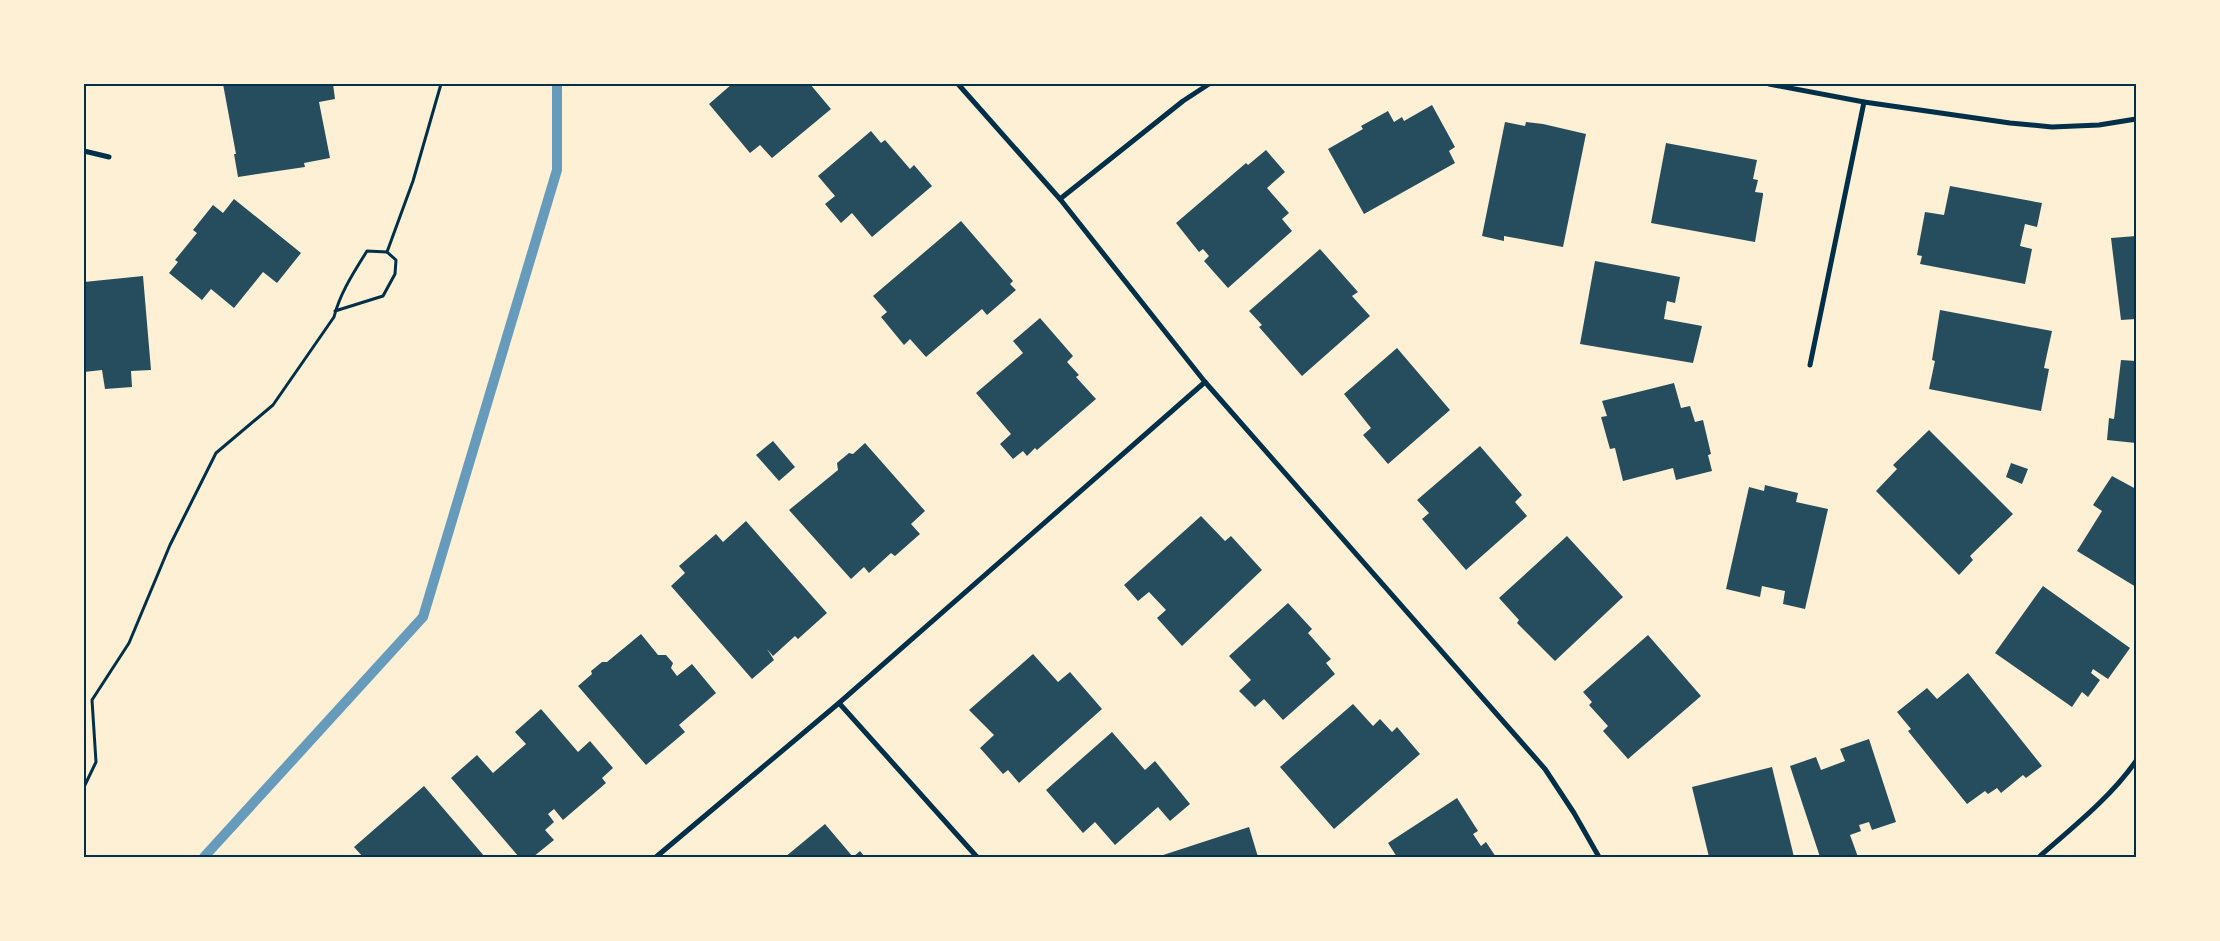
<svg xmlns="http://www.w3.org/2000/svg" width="2220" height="941" viewBox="0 0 2220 941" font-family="Cabin,sans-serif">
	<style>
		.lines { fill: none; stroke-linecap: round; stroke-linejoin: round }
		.stream { stroke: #669bbc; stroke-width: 10 }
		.building { fill: #264d5e }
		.path { stroke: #003049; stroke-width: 3 }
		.minor { stroke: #003049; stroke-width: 5 }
		.neatline { fill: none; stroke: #003049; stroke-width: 2 }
	</style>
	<rect width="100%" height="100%" fill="#fdf0d5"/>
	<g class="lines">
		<path class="stream" d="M204 857 423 617 557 170V84"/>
	</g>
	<g class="building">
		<path d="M223 84H333L335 99 319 102 330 158 304 163 305 167 238 177 234 154H236Z"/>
		<path d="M732 84H810L831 109 772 158 760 145 750 153 709 104Z"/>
		<path d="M1432 105 1455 147 1449 151 1455 163 1364 214 1328 149 1363 129 1361 126 1388 111 1394 122 1402 117 1404 121Z"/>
		<path d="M1505 122 1525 126 1526 122 1543 124 1586 134 1563 247 1504 236V241L1482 236Z"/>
		<path d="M871 131 881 143 885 140 910 169 914 165 932 186 872 237 852 213 841 223 825 204 835 196 818 176Z"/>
		<path d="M1666 143 1757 160 1753 179 1758 180 1755 192 1763 193V195L1755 242 1651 223Z"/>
		<path d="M1266 150 1285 172 1267 188 1289 213 1282 219 1292 231 1228 288 1204 261 1209 256 1203 249 1199 252 1176 223 1246 163 1248 165Z"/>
		<path d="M1950 186 2042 203 2037 227 2025 224 2020 246 2032 249 2025 284 1920 264 1922 256 1917 255 1925 212 1944 215Z"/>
		<path d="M234 199 301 253 277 283 263 272 234 308 211 289 202 300 169 273 178 262 175 260 197 233 193 230 213 205 223 213Z"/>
		<path d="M961 221 1013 281 1010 284 1016 290 987 315 982 309 926 357 910 339 904 345 881 317 887 312 873 296Z"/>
		<path d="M2136 236V319L2121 320 2111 238Z"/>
		<path d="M1320 249 1358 292 1352 296 1370 316 1302 376 1259 327 1262 325 1249 311Z"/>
		<path d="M1595 261 1680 277 1675 303 1667 301 1664 319 1702 326 1693 363 1580 344Z"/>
		<path d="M143 276 151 370 131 371 132 387 105 389 102 370 84 372V282Z"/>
		<path d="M1940 310 2052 331 2044 368 2049 369 2041 411 1929 389 1935 361 1932 360Z"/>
		<path d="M1040 318 1073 356 1067 362 1079 375 1076 377 1096 399 1037 450 1035 448 1027 456 1023 451 1013 459 1000 444 1011 434 976 393 1023 353 1013 341Z"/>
		<path d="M1397 348 1450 410 1388 464 1363 435 1371 428 1344 394Z"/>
		<path d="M2121 360 2136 361V443L2107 440 2109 418 2114 419Z"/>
		<path d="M1674 383 1681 408 1690 406 1695 422 1703 420 1711 454 1708 455 1712 471 1676 480 1673 468 1623 481 1615 448 1610 449 1601 417 1607 416 1602 401Z"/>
		<path d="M1929 430 2013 514 1970 556 1973 560 1959 575 1876 491 1897 469 1893 465Z"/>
		<path d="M773 441 795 467 779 481 756 455Z"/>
		<path d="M865 443 925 511 911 524 920 534 895 556 891 553 869 573 864 567 851 579 789 510 838 470 837 463 849 453 853 454Z"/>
		<path d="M1480 446 1522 495 1515 502 1527 516 1466 570 1422 519 1429 513 1417 500Z"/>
		<path d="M2011 463 2028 469 2022 484 2006 477Z"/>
		<path d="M2112 476 2136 489V587L2077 551 2102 511 2093 505Z"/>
		<path d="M1765 485 1798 493 1796 502 1828 509 1805 609 1783 604 1785 591 1762 586 1760 597 1726 589 1749 487 1764 491Z"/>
		<path d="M1201 516 1225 541 1231 536 1262 570 1182 646 1157 618 1166 610 1149 592 1138 601 1124 585Z"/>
		<path d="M746 521 827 613 798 639 795 636 773 656 767 649 774 660 752 679 671 586 685 573 679 566 716 534 723 542Z"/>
		<path d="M1567 536 1623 597 1555 661 1517 623 1519 620 1499 598Z"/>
		<path d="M2043 586 2130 648 2108 679 2093 669 2091 673 2100 680 2088 697 2082 692 2072 707 1995 653Z"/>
		<path d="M1288 603 1312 629 1308 633 1331 659 1326 663 1335 674 1283 720 1264 699 1255 707 1239 691 1251 680 1229 656Z"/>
		<path d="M641 634 658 655H666L673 663 671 668 677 676 692 664 716 693 679 725 685 732 646 765 578 686 592 674 591 671 602 662H607Z"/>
		<path d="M1648 635 1701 696 1628 759 1603 731 1608 726 1589 705 1592 702 1583 692Z"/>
		<path d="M1033 654 1058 682 1070 672 1102 709 1019 783 1008 770 1003 774 980 748 994 735 969 710Z"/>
		<path d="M1968 673 2042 766 2026 778 2023 775 2001 793 1997 788 1988 794 1985 791 1967 804 1908 731 1911 729 1897 712 1927 688 1937 699Z"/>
		<path d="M1353 704 1373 726 1380 719 1392 732 1397 727 1420 754 1334 829 1280 767Z"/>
		<path d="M541 709 578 752 590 741 613 768 602 778 606 783 563 820 554 809 548 814 554 822 545 830 554 840 533 857H519L451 778 477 755 493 773 526 744 515 732Z"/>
		<path d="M1112 732 1145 770 1155 761 1190 804 1170 821 1158 807 1115 845 1095 822 1083 833 1046 790Z"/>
		<path d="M1869 739 1896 822 1872 830 1869 822 1859 825 1861 831 1850 835 1858 857H1820L1790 766 1816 757 1821 770 1845 761 1840 749Z"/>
		<path d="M1772 767 1794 857H1709L1692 787Z"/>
		<path d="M424 786 485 857H363L354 847Z"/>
		<path d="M1457 798 1478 831 1473 834 1481 846 1486 842 1496 857H1397L1388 843Z"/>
		<path d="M825 824 853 857 860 851 865 857H785Z"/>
		<path d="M1249 827 1258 857H1157Z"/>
	</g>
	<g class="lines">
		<g class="path">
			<path d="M387 252 413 181 441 84"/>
			<path d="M84 787 96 762 92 700 129 643 170 545 216 453 273 405 334 317C340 293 354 272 367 251L387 252 396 260 395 274 383 296 335 311"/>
		</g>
		<g class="minor">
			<path d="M958 84 1060 199 1205 382 1545 769 1574 813 1599 857"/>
			<path d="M1769 84 1864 102 2010 123 2052 127 2099 125 2136 119"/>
			<path d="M84 151 109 157"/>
			<path d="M1060 199 1183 101 1209 84"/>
			<path d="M1810 365 1864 102"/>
			<path d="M839 703 977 857"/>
			<path d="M656 857 839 703 1205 382"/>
			<path d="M2039 857C2073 827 2110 798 2136 761"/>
		</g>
	</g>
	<rect width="2220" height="941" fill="none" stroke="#fdf0d5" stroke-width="170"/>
	<rect x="85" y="85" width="2050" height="771" class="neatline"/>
</svg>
